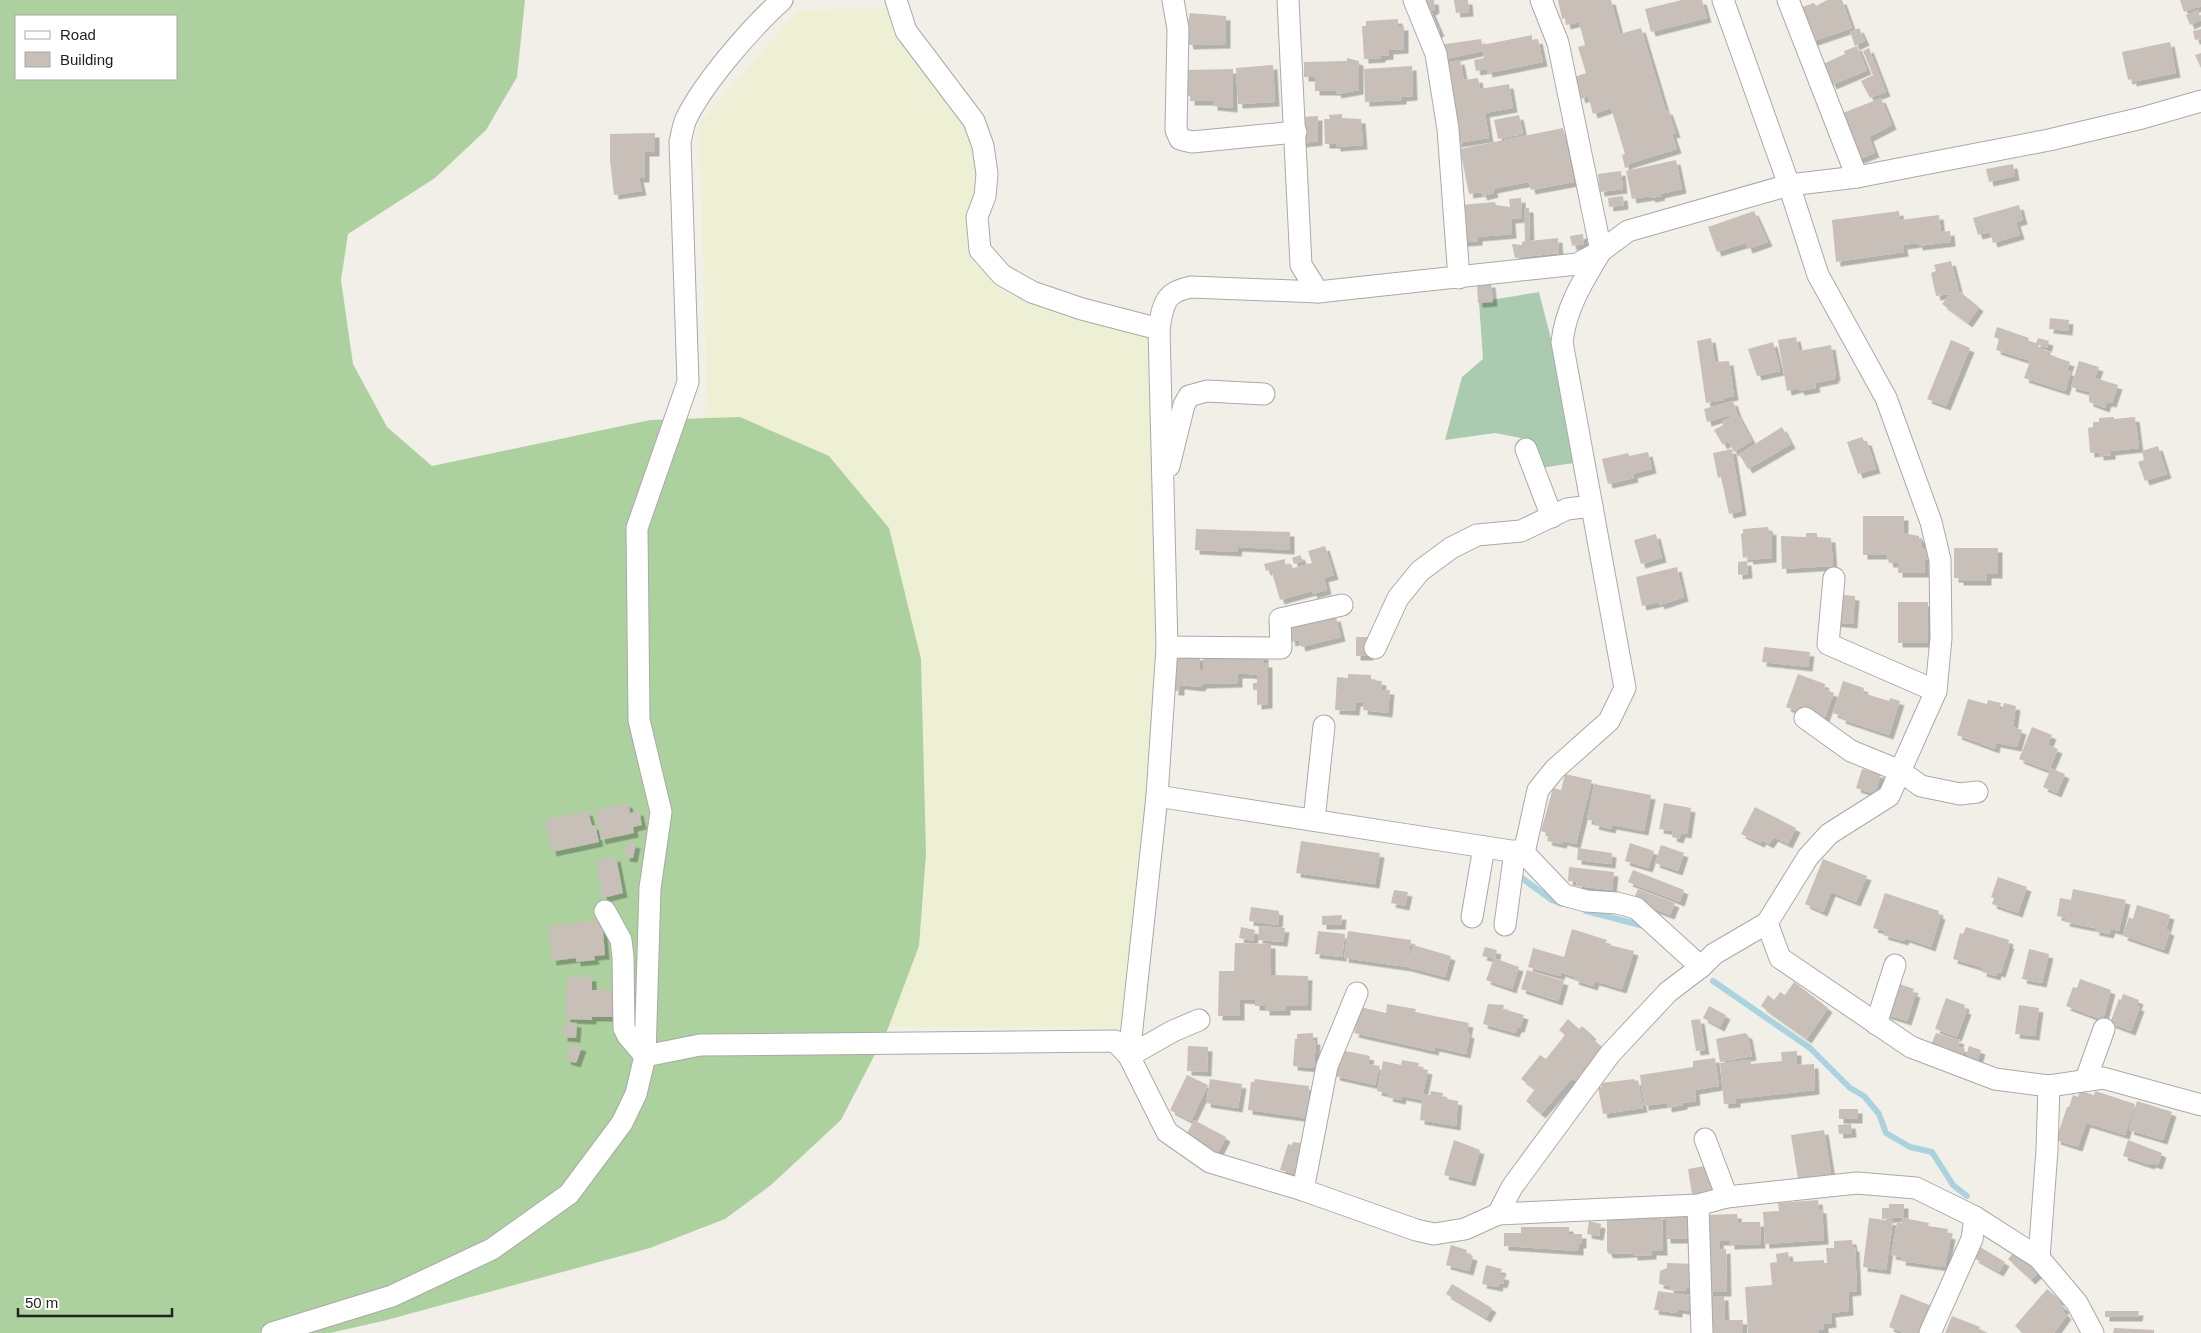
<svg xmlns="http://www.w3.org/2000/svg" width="2201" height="1333" viewBox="0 0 2201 1333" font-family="Arial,sans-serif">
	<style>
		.farmland { fill: #eef0d5 }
		.forest { fill: #add19e; fill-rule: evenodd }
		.cemetery { fill: #aacbaf }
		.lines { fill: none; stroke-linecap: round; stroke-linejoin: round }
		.stream { stroke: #aad3df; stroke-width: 6 }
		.building { fill: #c7bfb8; filter: url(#shadow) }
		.minor-casing { stroke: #a9a9a9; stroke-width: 23 }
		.minor { stroke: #fff; stroke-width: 21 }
	</style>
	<defs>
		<filter id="shadow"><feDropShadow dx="4.5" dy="4.5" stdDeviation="0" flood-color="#0004"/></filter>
	</defs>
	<rect width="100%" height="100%" fill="#f2efe9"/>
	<path class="farmland" d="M889 7 971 130 981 176 970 206 967 240 1007 294 1151 338 1164 685 1125 1027 669 1026 661 530 707 406 699 124 797 11Z"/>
	<path class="forest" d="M0 0H525L517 77 486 130 435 178 348 234 341 280 353 364 387 427 432 466 650 420 740 417 829 456 889 528 921 659 926 854 919 946 887 1031 841 1120 771 1185 725 1219 650 1248 387 1320 330 1333H0ZM16 16H176V79H16Z"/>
	<path class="cemetery" d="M1539 292 1552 343 1574 463 1540 468 1531 440 1495 433 1445 440 1462 377 1483 359 1479 302Z"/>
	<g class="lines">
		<g class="stream">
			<path d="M1523 879 1552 900 1562 904"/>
			<path d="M1586 911 1644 926"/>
			<path d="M1713 981 1810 1048 1850 1088 1864 1096 1879 1114 1886 1133 1910 1147 1932 1152 1953 1185 1967 1196"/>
		</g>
	</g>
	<g class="building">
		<path d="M1421 0H1434L1435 9 1431 11 1440 32 1435 34Z"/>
		<path d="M1454 0H1468L1469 12 1456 13Z"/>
		<path d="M1558 0H1611L1620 34 1641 28 1666 111 1668 110 1676 133 1672 134 1677 149 1628 164 1629 167 1625 168 1622 155 1625 154 1611 108 1593 114 1588 96 1581 99 1575 77 1586 73 1578 47 1585 45 1579 22 1566 25 1565 18 1562 19Z"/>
		<path d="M1682 0H1702L1707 18 1651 32 1645 9Z"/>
		<path d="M1827 0H1842L1852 28 1811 42 1799 8 1814 3 1816 6Z"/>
		<path d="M2180 0H2201V6L2184 12Z"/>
		<path d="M2198 10 2201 20 2190 25 2186 15Z"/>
		<path d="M1190 13 1226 16V44L1189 45 1185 22H1188Z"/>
		<path d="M1398 19V26H1404V49L1389 50V55L1381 56V58L1364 59 1362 26H1366V21Z"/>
		<path d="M1859 28 1865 41 1855 46 1850 32Z"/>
		<path d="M2201 29V39L2195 40 2193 31Z"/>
		<path d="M1532 35V40L1538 39 1543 62 1488 73 1487 69 1476 71 1474 60 1484 58 1483 51 1441 60 1438 45 1481 39 1482 45Z"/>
		<path d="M2170 42 2176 73 2132 82V79L2128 80 2122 52Z"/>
		<path d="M1857 46 1867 70 1832 85 1823 64 1845 54 1844 51Z"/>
		<path d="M1869 48 1886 92 1870 98 1861 81 1873 75 1863 51Z"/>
		<path d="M2201 53V68L2195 55Z"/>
		<path d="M1347 58 1359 61V90L1337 94 1336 91H1315V77H1304V62L1347 61Z"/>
		<path d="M1460 60 1464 80 1478 78 1480 89 1509 84 1513 108 1485 113 1489 138 1457 143 1445 63Z"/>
		<path d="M1273 65 1275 102 1238 104 1236 68Z"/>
		<path d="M1412 66 1413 96 1402 97V100L1365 102 1364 69Z"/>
		<path d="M1233 69V108L1213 106V101H1190V96H1187V70Z"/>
		<path d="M1881 98 1892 125 1869 137 1875 153 1857 160 1838 115Z"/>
		<path d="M1342 114V118L1361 119 1363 145 1336 147V144H1325L1324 119H1330L1329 115Z"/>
		<path d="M1519 115 1523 134 1498 139 1494 120Z"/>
		<path d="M1318 116V141L1301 143 1300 117Z"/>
		<path d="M1563 128 1574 182 1531 190 1529 182 1493 189 1494 193 1483 196 1481 192 1469 194 1460 149Z"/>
		<path d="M655 133V152H645V178H639L642 191 614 195 610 160V134Z"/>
		<path d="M1676 160 1682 189 1660 194 1661 196 1651 198 1650 196 1632 199 1626 171Z"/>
		<path d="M2013 164 2015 176 1989 182 1986 169Z"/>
		<path d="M1621 171 1623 189 1600 192 1598 174Z"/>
		<path d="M1623 196 1624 205 1609 207 1608 198Z"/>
		<path d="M1521 198 1522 218 1511 219 1512 234 1478 237V241L1463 242 1460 205 1495 202 1496 205 1510 207 1509 199Z"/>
		<path d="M2019 205 2023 220 2016 222 2020 235 1993 243 1990 232 1978 235 1973 218Z"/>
		<path d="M1524 208H1529L1530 241 1558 238 1559 253 1515 258 1512 244 1522 245V242L1525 241Z"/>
		<path d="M1754 211 1768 242 1748 249 1746 243 1717 252 1708 227Z"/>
		<path d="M1899 211 1900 220 1939 215 1941 232 1950 231 1951 242 1918 246V243L1903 245 1904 252 1836 262 1832 220Z"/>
		<path d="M1583 234 1584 244 1572 246 1570 236Z"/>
		<path d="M1951 261 1959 291 1979 307 1968 323 1942 304 1950 294 1936 296 1931 273 1936 271 1934 265Z"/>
		<path d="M1491 283 1493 302 1478 303 1477 284Z"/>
		<path d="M2050 318 2069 320 2068 331 2049 329Z"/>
		<path d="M1997 327 2029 338 2028 341 2036 343 2038 338 2049 341 2047 348 2039 345 2038 348 2051 352 2050 355 2070 362 2067 371 2071 372 2065 391 2024 378 2030 361 1996 350 1999 339 1994 337Z"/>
		<path d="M1796 337 1799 351 1831 345 1836 376 1834 377 1835 379 1815 383 1816 388 1800 391 1799 388 1787 391 1778 340Z"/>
		<path d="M1711 338 1715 362 1729 361 1734 396 1724 398V400L1706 403 1697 341Z"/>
		<path d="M1951 340 1970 348 1946 406 1927 399Z"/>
		<path d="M1773 342 1780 371 1757 376 1748 349Z"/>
		<path d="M2079 361 2099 367 2095 378 2118 385 2112 403 2107 402 2105 408 2089 402V392L2071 387Z"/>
		<path d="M1733 401 1737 413 1707 422 1704 409Z"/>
		<path d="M1737 413 1752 441 1734 452 1728 441 1723 445 1714 430 1723 425 1722 422Z"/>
		<path d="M2114 417V419L2135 417 2139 448 2111 451V455L2099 456V452L2090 453 2088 428 2093 427V422H2099V418Z"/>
		<path d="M1782 427 1791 444 1748 469 1739 454Z"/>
		<path d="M1862 437 1864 441H1867L1876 469 1858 474 1847 442Z"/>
		<path d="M2158 446 2167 474 2145 481 2138 462 2144 460 2142 451Z"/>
		<path d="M1732 449 1742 511 1729 514 1721 477 1718 478 1713 453Z"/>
		<path d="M1648 452 1652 469 1633 474 1634 478 1608 484 1602 459 1628 453 1629 456Z"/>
		<path d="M1863 516H1904V533L1919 536V538H1922V548H1929V560H1924L1925 573H1898V563H1889L1887 555H1863Z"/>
		<path d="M1768 527 1769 531 1772 530V558L1749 560 1748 557 1743 558 1741 534 1743 533V529Z"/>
		<path d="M1196 529 1290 532V550L1238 547 1237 552 1195 550Z"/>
		<path d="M1806 533H1817V537L1831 538 1833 566 1782 569 1781 536 1806 537Z"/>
		<path d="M1656 534 1662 558 1641 564 1634 540Z"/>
		<path d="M1325 546 1334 575 1324 578 1327 590 1313 594 1312 591 1280 600 1271 569 1266 571 1264 564 1285 559V565L1291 564 1293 568 1312 563 1308 551Z"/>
		<path d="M1954 548H1998V574H1987V581H1959V578H1954Z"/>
		<path d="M1300 555 1303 561 1294 564 1292 558Z"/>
		<path d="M1747 561 1748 574 1738 575V562Z"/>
		<path d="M1677 567 1684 597 1660 605 1659 602 1642 606 1636 577Z"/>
		<path d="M1835 594 1855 596 1853 624 1832 622Z"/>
		<rect x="1898" y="602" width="30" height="41"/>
		<path d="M1336 617 1341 637 1301 647 1299 640 1291 642 1288 624Z"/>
		<rect x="1356" y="637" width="13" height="19"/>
		<path d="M1764 647 1810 652 1808 667 1762 662Z"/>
		<path d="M1203 655H1264V663H1268V704L1257 705V690H1253V683H1257V675L1248 674H1238V683L1203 684 1200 687 1180 685V691H1174L1175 656H1200V670H1203Z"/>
		<path d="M1348 674 1371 675V680L1382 681 1381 690H1390L1388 713 1363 710 1364 703 1356 702 1355 711 1335 710 1337 677 1348 678Z"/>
		<path d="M1798 674 1825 684 1824 689 1834 693 1824 720 1786 707Z"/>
		<path d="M1843 681 1864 688 1863 693 1889 701 1890 698 1900 701 1889 735 1841 719 1842 716 1833 713Z"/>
		<path d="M1968 699 1987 704 1988 700 2001 703 1999 709 2002 710 2004 703 2016 706 2013 727 2022 730 2017 747 1996 743 1995 749 1957 735Z"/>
		<path d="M2032 727 2052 735 2048 745 2058 749 2050 768 2065 774 2057 793 2043 787 2050 771 2019 759Z"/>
		<path d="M1862 769 1881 774 1875 794 1856 788Z"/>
		<path d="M1565 774 1592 780 1576 844 1563 841 1562 844 1547 841 1549 834 1541 831 1553 788 1561 790Z"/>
		<path d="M1594 784 1651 795 1644 831 1612 825 1611 829 1594 825 1595 821 1587 820Z"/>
		<path d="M628 803 630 813 639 811 642 825 633 827 634 833 601 840 595 810Z"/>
		<path d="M1664 803 1691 808 1687 834 1681 833 1679 839 1672 837 1673 831 1659 829Z"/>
		<path d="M1755 807 1796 828 1788 844 1774 837 1769 844 1762 840 1760 843 1741 834Z"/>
		<path d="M588 811 592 826 595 825 599 842 552 852 545 820Z"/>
		<path d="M1301 841 1380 853 1375 884 1296 873Z"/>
		<path d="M627 842 636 844 633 858 625 857Z"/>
		<path d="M1630 843 1654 851 1648 868 1625 861Z"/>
		<path d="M1661 845 1684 853 1678 871 1655 863Z"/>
		<path d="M1578 848 1612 853 1611 864 1577 860Z"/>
		<path d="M616 857 623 893 603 898 596 861Z"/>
		<path d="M1823 859 1867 876 1856 902 1831 892 1823 912 1805 904Z"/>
		<path d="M1569 867 1614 872 1612 890 1576 886 1577 882 1568 881Z"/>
		<path d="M1633 870 1684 890 1680 902 1628 882Z"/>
		<path d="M1998 877 2027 887 2018 913 1992 904 1994 898 1991 897Z"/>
		<path d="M1638 889 1675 903 1670 915 1633 901Z"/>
		<path d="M2073 889 2126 900 2119 931 2111 929 2109 934 2095 931V928L2065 922 2066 918 2057 916 2060 898 2071 900Z"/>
		<path d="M1394 890 1408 892 1405 906 1391 903Z"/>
		<path d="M1885 893 1939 911 1938 914 1941 915 1931 947 1905 938 1904 941 1883 935 1885 931 1873 928Z"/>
		<path d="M2137 905 2170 915 2166 930 2170 931 2164 950 2123 936 2129 917 2133 919Z"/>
		<path d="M1251 907 1279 911 1278 925 1249 921Z"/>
		<path d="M1342 915 1341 925H1322V916Z"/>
		<path d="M602 920 605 955 594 956 595 960 576 962V958L552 961 548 926Z"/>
		<path d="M1259 926 1285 928 1283 942 1258 940Z"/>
		<path d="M1241 927 1255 930 1253 941 1239 938Z"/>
		<path d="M1966 927 2009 940 2008 944H2010L2001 973 1997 972 1996 976 1982 972 1983 968 1953 959 1960 933 1963 934Z"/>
		<path d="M1572 929 1607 940 1605 944 1634 951 1622 989 1595 981 1593 986 1574 980 1575 977 1561 972 1560 976 1528 967 1533 948 1564 957Z"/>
		<path d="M1318 931 1345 934 1342 957 1315 954Z"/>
		<path d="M1348 931 1411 940 1407 967 1413 945 1451 956 1445 977 1407 967 1344 958Z"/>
		<path d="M1235 943 1271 944V975L1308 976 1307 1006H1286V1011H1265V1006H1255V1000L1240 999V1016H1218L1219 971H1234Z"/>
		<path d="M1485 947 1497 950 1495 959 1482 956Z"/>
		<path d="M2029 949 2049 954 2042 983 2022 979Z"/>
		<path d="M1494 958 1519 967 1512 989 1486 980Z"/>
		<path d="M1527 970 1564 981 1558 1001 1521 989Z"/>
		<path d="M567 977H592V990H615V1017H592V1020L566 1019Z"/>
		<path d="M2080 979 2111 990 2103 1020 2066 1006 2073 987 2077 988Z"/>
		<path d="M1794 982 1828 1008 1807 1039 1761 1006 1768 995 1774 1000 1780 992 1785 995Z"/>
		<path d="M1900 984 1914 989 1912 992 1916 993 1907 1021 1885 1014Z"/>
		<path d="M2123 994 2139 1000 2137 1006 2140 1007 2131 1031 2110 1023 2119 999 2121 1000Z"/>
		<path d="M1946 998 1965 1005 1964 1009 1967 1010 1957 1037 1935 1029Z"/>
		<path d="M1387 1004 1416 1009 1415 1012 1469 1023 1467 1033 1470 1034 1466 1054 1435 1047 1434 1051 1354 1033 1360 1007 1386 1013Z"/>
		<path d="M1488 1004 1504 1005 1503 1009 1524 1015 1520 1028H1517L1515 1033 1483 1024Z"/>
		<path d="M2019 1005 2039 1008 2035 1036 2015 1034Z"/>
		<path d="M1709 1006 1726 1015 1720 1027 1703 1018Z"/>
		<path d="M1568 1019 1579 1029 1582 1026 1592 1035 1590 1037 1605 1049 1579 1083 1572 1078 1541 1114 1526 1101 1535 1089 1521 1079 1540 1055 1546 1059 1565 1035 1559 1030Z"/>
		<path d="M1700 1019 1705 1050 1696 1051 1691 1020Z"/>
		<path d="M564 1022 577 1023 576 1038 563 1037Z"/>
		<path d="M1313 1033V1040H1316L1314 1068 1293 1066 1295 1039H1297V1034Z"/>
		<path d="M1745 1033 1748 1035 1752 1056 1720 1062 1716 1039Z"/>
		<path d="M1936 1033 1960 1040 1958 1046 1965 1049 1962 1057 1931 1045Z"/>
		<path d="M572 1044 582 1047 576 1063 566 1060Z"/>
		<path d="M1188 1046 1208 1047 1207 1072 1187 1071Z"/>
		<path d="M1969 1046 1981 1050 1978 1060 1966 1056Z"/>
		<path d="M1341 1050 1370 1056 1368 1064 1380 1066 1375 1085 1335 1076Z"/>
		<path d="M1797 1051V1065L1814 1064 1815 1090 1736 1099V1103L1724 1104 1720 1063 1751 1060V1064L1782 1061 1781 1052Z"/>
		<path d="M1715 1058 1719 1086 1695 1090 1696 1101 1683 1103V1105L1667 1108V1103L1644 1106 1640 1075 1693 1067V1061Z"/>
		<path d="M1402 1060 1419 1063 1418 1068 1428 1070 1423 1094 1430 1095 1431 1091 1443 1093 1442 1098 1458 1101 1456 1126 1420 1120 1422 1100 1402 1096 1401 1100 1388 1097 1389 1094 1377 1091 1383 1061 1401 1065Z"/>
		<path d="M1187 1075 1208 1085 1191 1121 1170 1110Z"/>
		<path d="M1210 1079 1242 1084 1238 1108 1206 1103Z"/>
		<path d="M1255 1079 1309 1086 1307 1118 1248 1110 1251 1082H1254Z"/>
		<path d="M1634 1079 1635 1081 1638 1080 1643 1108 1603 1114 1598 1087H1602L1601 1083Z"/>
		<path d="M2080 1091 2094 1095 2095 1091 2135 1104 2125 1135 2086 1123 2078 1147 2056 1140 2067 1107H2069L2073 1095 2078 1097Z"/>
		<path d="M2137 1101 2172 1112 2163 1140 2129 1130Z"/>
		<rect x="1839" y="1109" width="19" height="10"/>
		<path d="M1194 1120 1226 1137 1217 1155 1185 1137Z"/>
		<path d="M1851 1124 1852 1133 1839 1134 1838 1125Z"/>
		<path d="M1824 1130 1831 1174 1798 1179 1791 1135Z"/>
		<path d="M1454 1140 1480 1150 1471 1182 1444 1175Z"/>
		<path d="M2128 1140 2162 1153 2158 1165 2151 1163 2150 1165 2123 1156Z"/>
		<path d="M1293 1142 1301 1143 1300 1147 1304 1148 1296 1174 1280 1170 1288 1144 1292 1145Z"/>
		<path d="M1710 1165 1714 1190 1692 1194 1688 1169Z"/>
		<path d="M1818 1200 1819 1209H1822L1824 1240 1765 1244 1763 1212 1779 1211 1778 1203Z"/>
		<path d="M1889 1204H1904V1217L1882 1219V1208H1889Z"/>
		<path d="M1662 1214 1663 1251H1652V1255L1633 1256V1253L1609 1254 1607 1251V1219Z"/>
		<path d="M1737 1214 1738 1222H1760L1761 1244 1730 1245V1241H1719L1720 1250 1726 1249 1727 1292H1708V1215Z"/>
		<rect x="1666" y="1215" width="28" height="24"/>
		<path d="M1869 1218 1893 1221 1886 1270 1863 1267Z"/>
		<path d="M1903 1218 1929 1223 1928 1226 1948 1229 1947 1234 1951 1235 1945 1267 1901 1261 1902 1257 1891 1255 1897 1222 1902 1223Z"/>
		<path d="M1589 1221 1601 1224 1599 1236 1587 1234Z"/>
		<path d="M1521 1227H1569V1234H1582V1244H1579V1251L1504 1246V1233H1521Z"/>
		<path d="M1852 1240 1853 1247H1855L1857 1291 1848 1292 1849 1311 1831 1313 1832 1323 1824 1324V1330H1819V1333H1748L1745 1287 1772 1285 1770 1263 1777 1262 1776 1254 1788 1252 1790 1262 1824 1260V1263H1827L1826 1248H1834V1241Z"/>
		<path d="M1451 1245 1467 1250 1466 1254 1473 1256 1469 1271 1446 1265Z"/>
		<path d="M1980 1247 2005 1262 1999 1272 1974 1258Z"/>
		<path d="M2015 1251 2038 1273 2031 1280 2008 1259Z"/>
		<path d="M1667 1263 1694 1264 1693 1288 1687 1287V1291L1669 1290V1286L1659 1284 1660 1271 1667 1268Z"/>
		<path d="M1486 1265 1502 1269 1500 1275 1505 1276 1503 1284 1499 1283 1498 1287 1482 1284Z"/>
		<path d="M1452 1284 1492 1308 1486 1318 1446 1294Z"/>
		<path d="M2047 1289 2060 1300 2058 1302 2065 1308 2063 1311 2067 1315 2054 1333H2023L2015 1326Z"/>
		<path d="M1658 1291 1692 1296 1690 1311 1678 1309V1313L1654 1310Z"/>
		<path d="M1901 1294 1932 1306 1921 1333H1904L1889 1327Z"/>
		<path d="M1707 1296H1724L1725 1320H1743V1333H1707Z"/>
		<path d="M2105 1311H2139L2138 1317H2105Z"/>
		<path d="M1952 1316 1980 1327 1979 1329 1988 1333H1945Z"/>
		<path d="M2114 1328 2154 1330V1333H2113Z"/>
	</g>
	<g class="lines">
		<defs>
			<g id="minor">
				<path d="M896 0 906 31 974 121 983 146 987 174 985 196 977 217 980 250 1002 275 1032 292 1082 309 1159 329"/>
				<path d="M1173 0 1178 29 1176 130 1180 139 1192 142 1296 132"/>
				<path d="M1288 0 1301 265 1318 292"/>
				<path d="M1414 0 1436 54 1448 129 1459 278"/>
				<path d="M1723 0 1789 185 1818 275 1886 398 1931 522 1940 560 1941 638 1936 691 1889 796 1829 834 1808 857 1767 923 1780 958 1911 1047 1995 1079 2049 1086"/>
				<path d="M1788 0 1857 177"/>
				<path d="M1526 449 1552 517"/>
				<path d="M1169 466 1184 405 1189 396 1207 391 1264 394"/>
				<path d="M1834 578 1828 644 1936 691"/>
				<path d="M1167 647 1281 648 1280 619 1342 605"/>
				<path d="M1375 648 1398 598 1420 571 1451 548 1477 535 1521 531 1567 509 1592 506"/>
				<path d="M1805 718 1851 751 1900 771 1921 786 1960 794 1977 792"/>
				<path d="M1157 796 1524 853 1538 790 1555 769 1609 721 1625 688 1562 342C1566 307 1583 281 1601 251L1558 43 1541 0"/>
				<path d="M1314 820 1324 726"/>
				<path d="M1524 853 1564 895 1586 901 1617 903 1636 908 1701 967"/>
				<path d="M605 911 621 940 623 957 624 1028 628 1036 645 1056"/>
				<path d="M1472 917 1484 847"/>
				<path d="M1505 925 1515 851"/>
				<path d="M1876 1024 1895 965"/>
				<path d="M645 1056 650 888 661 812 639 720 637 528 688 382 680 142C682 134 683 126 686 119 704 82 751 28 782 0"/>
				<path d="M1129 1056 1157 796 1167 647 1159 329C1163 305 1164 292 1191 287L1318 292 1577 264 1601 251 1628 231 1789 185 1857 177 2049 140 2142 118 2201 101"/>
				<path d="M1129 1056 1173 1031 1199 1020"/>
				<path d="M2086 1079 2104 1029"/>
				<path d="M1705 1139 1727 1197"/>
				<path d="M1303 1190 1327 1066 1357 993"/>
				<path d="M1698 1205 1702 1333"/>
				<path d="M1498 1214 1512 1187 1610 1054 1668 992 1701 967 1714 954 1767 923"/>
				<path d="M2039 1258 2047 1150 2049 1086 2103 1078 2201 1105"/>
				<path d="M272 1333 392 1296 492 1249 569 1194 622 1123 636 1094 645 1056 700 1045 1115 1041 1129 1056 1167 1132 1210 1162 1303 1190 1416 1230 1434 1234 1465 1229 1498 1214 1698 1205 1727 1197 1857 1183 1916 1188 1975 1217 2039 1258 2077 1303 2093 1333"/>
				<path d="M1930 1333 1972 1239 1975 1217"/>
			</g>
		</defs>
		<use href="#minor" class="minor-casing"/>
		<use href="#minor" class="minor"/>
	</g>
	<rect x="15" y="15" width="162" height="65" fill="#ffffff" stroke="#a7a7a7"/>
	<rect x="25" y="31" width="25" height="8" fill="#ffffff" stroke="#a7a7a7"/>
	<text x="60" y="40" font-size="15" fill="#222222">Road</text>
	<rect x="25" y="52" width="25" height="15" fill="#c7bfb8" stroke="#a7a7a7"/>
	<text x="60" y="65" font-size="15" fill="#222222">Building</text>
	<path d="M18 1308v8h154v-8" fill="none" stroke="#222222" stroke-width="2.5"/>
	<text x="25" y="1308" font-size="15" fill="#222222" stroke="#ffffff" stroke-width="4" paint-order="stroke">50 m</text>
</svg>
